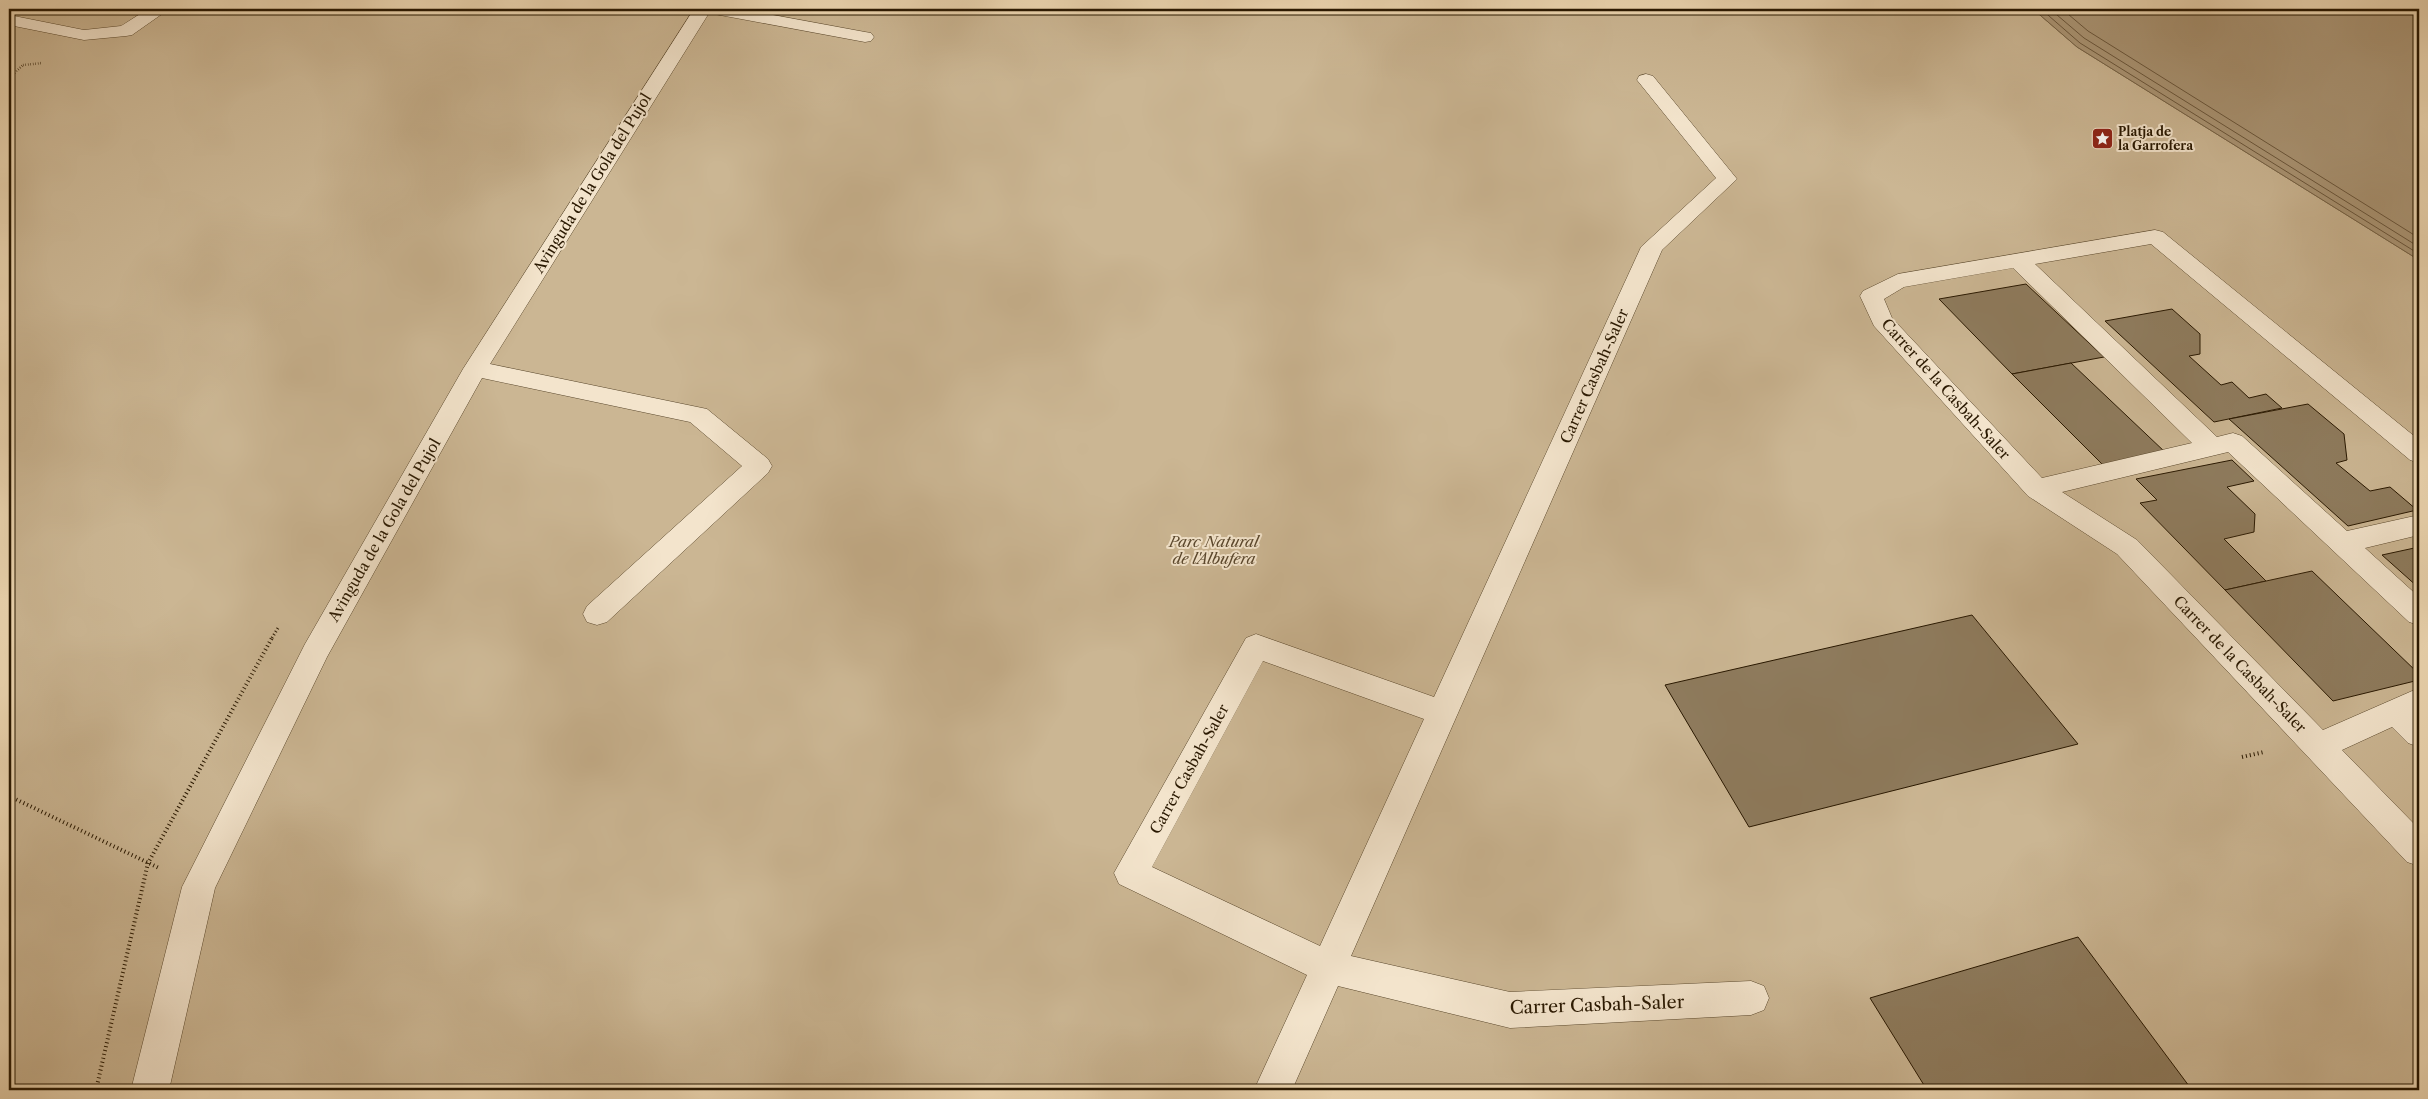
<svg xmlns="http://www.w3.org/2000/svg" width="2428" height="1099" viewBox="0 0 2428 1099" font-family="'Libre Caslon Text',serif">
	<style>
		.green { fill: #cbb693; stroke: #7a674a }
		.water { fill: #aa9575; stroke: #766347 }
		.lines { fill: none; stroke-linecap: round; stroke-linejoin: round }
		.shore { stroke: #6a563b; stroke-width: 1 }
		.building { fill: #8e7b5d; stroke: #291801 }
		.minor-casing { stroke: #5a482d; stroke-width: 1 }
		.path-far2 { stroke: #291801; stroke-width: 2.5; stroke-dasharray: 0.5 2; stroke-linecap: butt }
		.path-far1 { stroke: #291801; stroke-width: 3; stroke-dasharray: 1 2.5; stroke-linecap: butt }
		.path { stroke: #291801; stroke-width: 4; stroke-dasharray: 1 3; stroke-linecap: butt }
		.minor { fill: #f3e4cc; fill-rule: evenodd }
		.labels { text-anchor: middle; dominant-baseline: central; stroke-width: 4; stroke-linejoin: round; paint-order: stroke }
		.far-poi-label { font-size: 12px; font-weight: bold; fill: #291801; stroke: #f3e4cc; text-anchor: start }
		.street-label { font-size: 15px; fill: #291801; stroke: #f3e4cc }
		.park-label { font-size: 15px; font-style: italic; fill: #5a472d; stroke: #f3e4cc }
		.near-street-label { font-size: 18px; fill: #291801; stroke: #f3e4cc }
	</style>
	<rect width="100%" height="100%" fill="#ecd6b1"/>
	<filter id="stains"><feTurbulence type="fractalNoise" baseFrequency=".004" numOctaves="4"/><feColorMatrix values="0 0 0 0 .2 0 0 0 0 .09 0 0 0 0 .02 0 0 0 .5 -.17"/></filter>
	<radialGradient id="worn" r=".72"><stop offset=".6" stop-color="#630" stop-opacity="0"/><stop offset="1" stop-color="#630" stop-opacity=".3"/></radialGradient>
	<path class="green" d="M9 9H2033L2077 47 2419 260V1090H9Z"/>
	<path class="water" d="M2033 9H2419V260L2077 47Z"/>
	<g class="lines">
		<g class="shore">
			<path d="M2041 9 2080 43 2419 254"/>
			<path d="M2050 9 2084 38 2419 247"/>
			<path d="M2062 9 2088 31 2419 238"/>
		</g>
	</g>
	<g class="building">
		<path d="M2026 284 2104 357 2012 374 1939 299Z"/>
		<path d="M2172 309 2200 334V354L2189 356 2221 385 2232 382 2249 398 2266 394 2282 408 2214 422 2105 321Z"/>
		<path d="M2071 363 2166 453 2104 466 2012 374Z"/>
		<path d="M2308 404 2344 434 2347 460 2336 463 2370 491 2390 487 2417 510 2348 526 2229 419Z"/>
		<path d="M2232 460 2254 481 2227 487 2255 514 2254 532 2224 539 2266 581 2225 590 2140 503 2157 500 2136 479Z"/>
		<path d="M2419 547V588L2382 555Z"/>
		<path d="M2312 571 2419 674V680L2333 701 2225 590Z"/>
		<path d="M1972 615 2078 744 1749 827 1665 685Z"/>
		<path d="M2078 937 2192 1090H1927L1870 998Z"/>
	</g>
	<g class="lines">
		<defs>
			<g id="minor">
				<path d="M148 9H169L132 35 126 36 84 40 9 25V15L84 30 121 26Z"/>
				<path d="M694 9H741L865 32 871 33 874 37 871 41 865 42 709 13 490 364 707 409 768 459 772 466 768 473 607 622 597 625 587 622 583 614 587 606 742 466 690 422 482 378 327 657 215 888 169 1090H131L182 887 305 644 463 369Z"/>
				<path d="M1646 74 1653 76 1737 179 1662 250 1351 956 1510 992 1751 981 1764 986 1769 998 1764 1010 1751 1015 1510 1028 1338 986 1292 1090H1254L1307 975 1119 884 1114 873 1246 638 1256 634 1434 697 1641 247 1716 178 1637 80 1639 76ZM1263 661 1424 719 1320 946 1152 867Z"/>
				<path d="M2155 230 2163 232 2419 440V463L2410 460 2151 244 2035 264 2217 437 2233 433 2242 436 2347 531 2419 515V535L2365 548 2419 597V625L2409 622 2228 452 2062 492 2137 540 2323 730 2419 688V747L2408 743 2392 727 2342 750 2419 829V866L2407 862 2117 554 2028 496 1874 326 1860 296 1863 291 1898 274ZM2013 268 2192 443 2042 478 1892 318 1884 299 1904 287Z"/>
			</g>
		</defs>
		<use href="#minor" class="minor-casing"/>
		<g class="path-far2">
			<path d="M23 65 42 63"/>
			<path d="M9 78 23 65"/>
		</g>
		<path class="path-far1" d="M272 638 278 628"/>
		<g class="path">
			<path d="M2242 757 2264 752"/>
			<path d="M9 796 159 868"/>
			<path d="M96 1090 148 863 273 636"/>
		</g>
		<use href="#minor" class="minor"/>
	</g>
	<defs>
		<symbol id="sight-square" viewBox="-11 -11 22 22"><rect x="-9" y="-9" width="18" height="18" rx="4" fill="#8f2418" stroke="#f3e4cc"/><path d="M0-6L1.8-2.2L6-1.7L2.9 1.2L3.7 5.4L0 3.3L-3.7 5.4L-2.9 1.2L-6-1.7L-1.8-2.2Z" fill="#fff"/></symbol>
	</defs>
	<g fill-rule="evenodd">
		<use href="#sight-square" x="2090" y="126" width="25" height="25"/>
	</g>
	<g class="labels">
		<g class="far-poi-label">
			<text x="2118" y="131">Platja de<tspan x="2118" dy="14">la Garrofera</tspan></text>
		</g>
		<g class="street-label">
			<text transform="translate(592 183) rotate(-58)">Avinguda de la Gola del Pujol</text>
			<text transform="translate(1594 376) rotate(-66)">Carrer Casbah-Saler</text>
			<text transform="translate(1946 389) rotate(48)">Carrer de la Casbah-Saler</text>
			<text transform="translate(384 530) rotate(-60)">Avinguda de la Gola del Pujol</text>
			<text transform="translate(2240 664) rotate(46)">Carrer de la Casbah-Saler</text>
			<text transform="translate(1189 769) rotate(-61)">Carrer Casbah-Saler</text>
		</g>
		<g class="park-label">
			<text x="1214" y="541">Parc Natural<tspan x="1214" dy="17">de l'Albufera</tspan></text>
		</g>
		<g class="near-street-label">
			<text transform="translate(1597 1005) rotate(-2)">Carrer Casbah-Saler</text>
		</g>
	</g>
	<rect width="2428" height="1099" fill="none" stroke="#ecd6b1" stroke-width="30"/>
	<rect x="10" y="10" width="2408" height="1079" fill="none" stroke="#291801" stroke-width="2.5"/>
	<rect x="15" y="15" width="2398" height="1069" fill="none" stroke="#291801"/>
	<rect width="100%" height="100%" filter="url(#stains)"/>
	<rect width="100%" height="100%" fill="url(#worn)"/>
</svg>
